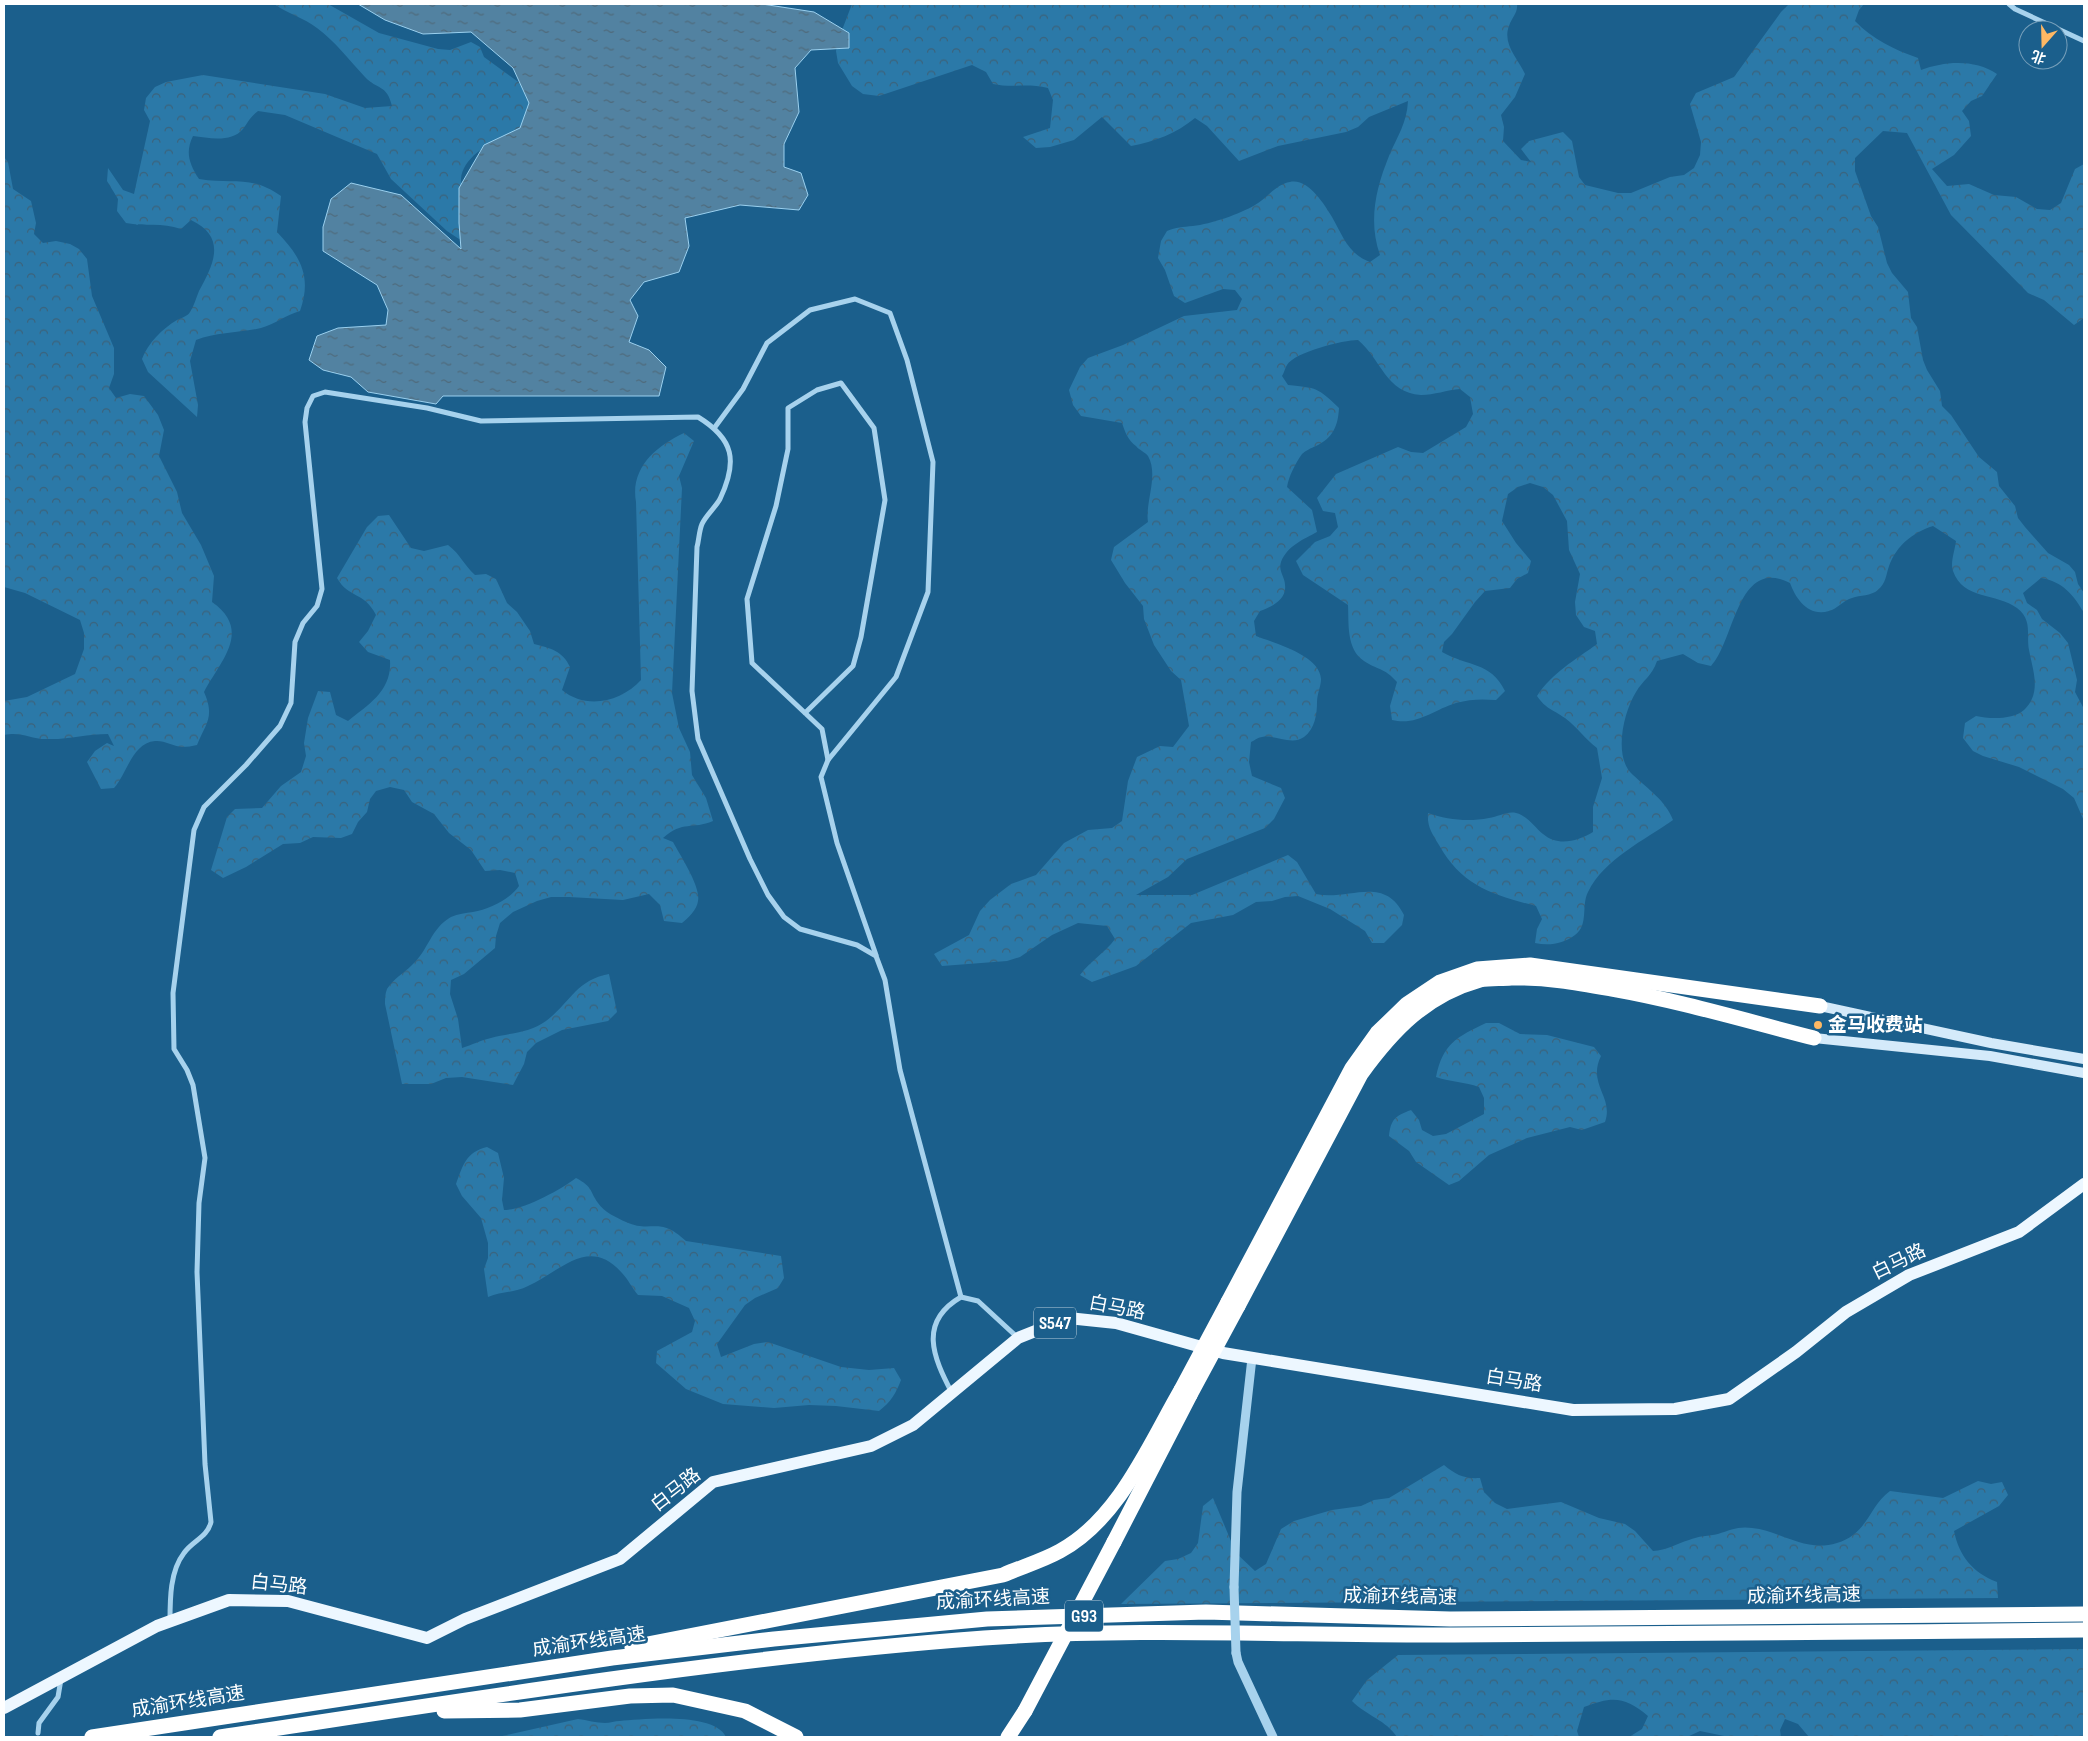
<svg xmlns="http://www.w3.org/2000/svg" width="2088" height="1741" viewBox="0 0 2088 1741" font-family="'Sofia Sans Condensed','Noto Sans SC',sans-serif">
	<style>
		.forest { fill: url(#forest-crowns) }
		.water { fill: url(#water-ripples); stroke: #9ad0ef }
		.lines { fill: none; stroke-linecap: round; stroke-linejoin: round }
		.minor { stroke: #a7d2ed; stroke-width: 5 }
		.tertiary { stroke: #a7d2ed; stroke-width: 9 }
		.secondary { stroke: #d4eafa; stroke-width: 10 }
		.primary { stroke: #edf7ff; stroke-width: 12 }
		.motorway { stroke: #fff; stroke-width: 15 }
		.tertiary-bridge { stroke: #a7d2ed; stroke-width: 9 }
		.motorway-bridge { stroke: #fff; stroke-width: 15 }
		.poi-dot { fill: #feb864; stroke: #1b5f8c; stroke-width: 2 }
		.labels { text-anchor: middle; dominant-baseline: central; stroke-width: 5; stroke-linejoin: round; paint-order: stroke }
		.shield { fill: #1b5f8c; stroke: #bbcfdc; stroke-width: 1 }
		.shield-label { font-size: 18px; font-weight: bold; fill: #fff }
		.poi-label { font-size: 19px; font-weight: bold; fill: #fff; stroke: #1b5f8c; text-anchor: start }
		.street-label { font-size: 19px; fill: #fff; stroke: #1b5f8c }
	</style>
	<defs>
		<pattern id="forest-crowns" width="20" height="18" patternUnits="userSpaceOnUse" patternTransform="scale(1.25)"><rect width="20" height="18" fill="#2b79a8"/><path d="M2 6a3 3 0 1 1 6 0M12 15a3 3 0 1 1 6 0" fill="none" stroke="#3c627a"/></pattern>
		<pattern id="water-ripples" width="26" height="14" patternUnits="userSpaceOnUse" patternTransform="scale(1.25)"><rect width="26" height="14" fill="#5282a1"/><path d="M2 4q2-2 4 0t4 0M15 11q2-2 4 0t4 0" fill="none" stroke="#4f6a7b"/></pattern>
	</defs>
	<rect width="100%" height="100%" fill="#1b5f8c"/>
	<g class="forest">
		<path d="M274 4H328L379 33 438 49 450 50 471 42 480 47 484 57 528 89 542 119C518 130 463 148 461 179 460 190 468 223 471 236L459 239 447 231 391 179 377 154 285 115 258 111C251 116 248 122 243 129 231 143 209 138 193 136 185 152 189 164 199 179 233 185 249 174 281 196L277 232C301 257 312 277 300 311 286 315 275 324 261 328 239 333 216 332 196 340L190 361 198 405 197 417 148 372 142 359C148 343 162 329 177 320 181 318 188 316 190 312 194 306 196 298 199 291 214 264 227 237 191 220L181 229C162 222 145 227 126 223L117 211 118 199 107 181 108 168 123 190 134 194 150 121 144 110 146 98 155 87 166 82 203 75 325 94 365 108 392 106C387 84 377 90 365 77 350 61 335 41 317 28 304 18 287 13 274 4Z"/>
		<path d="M852 4H1517C1518 13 1512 17 1509 26 1502 44 1518 59 1525 74L1515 97 1501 115 1504 127 1503 141 1521 160 1531 162 1521 149 1529 141 1563 132 1572 141 1579 177 1585 185 1618 193H1631L1670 177 1684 175 1694 168 1700 155 1701 142 1690 104 1696 93 1734 77 1781 12 1789 4H1864L1859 10 1855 21C1872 39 1895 50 1918 58L1921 70C1945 61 1975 59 1997 74L1982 96 1971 101 1962 111 1969 121 1971 136 1954 155 1932 169 1947 186 1969 184 1994 195 2016 197 2037 209 2050 210 2061 203 2075 169 2084 164V318L2074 325 2044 300 2028 293 1951 215 1907 133 1883 131 1855 158V171L1871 216 1878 227 1887 263 1892 273 1908 292 1911 318 1917 327 1923 360 1927 370 1940 391 1942 406 1951 415 1979 457 1997 472 1999 486 2015 506 2018 518 2025 527 2048 553 2069 565 2075 572 2078 584 2084 593V613C2073 594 2063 582 2041 578L2023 593 2027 603 2037 610 2042 619 2060 633 2068 643 2077 680 2075 692 2084 709V821L2074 798 2063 789 2019 767 1983 756 1973 751 1963 738 1965 723 1976 716C1989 719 2013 720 2024 710 2042 693 2033 671 2029 650 2026 635 2033 620 2017 608 1997 593 1963 600 1953 571 1950 563 1955 550 1956 541L1933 526C1912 533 1897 545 1889 566 1886 575 1886 583 1878 590 1871 596 1860 595 1852 598 1844 600 1837 609 1829 611 1808 617 1796 599 1790 583 1737 556 1735 641 1711 666L1698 663 1683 654 1657 661C1652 676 1643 680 1636 692 1623 713 1613 758 1633 775 1648 789 1666 801 1673 820 1645 840 1604 859 1588 892 1581 905 1589 925 1575 935 1563 944 1549 946 1535 943L1537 929 1542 919 1536 906C1493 895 1462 886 1439 845 1432 833 1427 827 1428 813 1447 820 1469 822 1489 818 1498 817 1507 811 1516 813 1528 816 1534 827 1543 834 1558 847 1578 841 1593 832V807L1602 778 1597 748C1585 739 1577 727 1565 718 1552 709 1546 709 1537 696 1552 673 1575 660 1597 644L1595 631 1584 627 1576 615 1575 602 1580 574 1569 550 1567 521 1553 495 1543 487 1530 483 1518 487 1508 494 1502 521 1516 543 1531 561 1528 573 1517 579 1510 588 1485 591 1475 602 1452 634 1444 642 1442 652C1468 667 1490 661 1505 691L1496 700C1482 699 1470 699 1456 703 1433 710 1417 726 1392 720L1390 706 1397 682C1384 667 1377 670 1364 661 1346 649 1349 623 1348 605L1303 575 1296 561 1315 542 1330 536 1338 527 1335 513 1323 511 1317 498 1336 474 1398 447 1411 452 1423 453 1466 427 1473 414 1470 397 1460 389C1447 390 1434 395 1421 395 1386 393 1381 359 1358 340 1343 340 1295 352 1287 365 1285 368 1284 373 1282 376L1288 385C1317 388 1317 387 1339 408 1338 426 1333 438 1316 446 1311 448 1305 451 1302 454 1295 464 1289 476 1287 487L1312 510 1317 532C1304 539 1287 546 1281 562 1278 571 1285 577 1285 585 1287 600 1271 607 1260 611L1254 621 1256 636C1274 643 1320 655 1321 679 1321 686 1317 694 1317 702 1317 714 1315 729 1304 737 1291 746 1276 734 1262 737 1259 737 1255 740 1251 742L1249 762 1252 776 1281 788 1285 798 1274 819 1265 828 1187 859 1168 877 1136 895H1192L1288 855 1297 862 1316 894C1349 901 1384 874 1404 915L1402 925 1384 943H1372L1365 931 1330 909 1298 896 1285 897 1272 901 1256 902 1233 915 1191 923 1136 966 1092 982 1080 975C1090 961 1105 953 1115 939L1107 926 1078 923 1052 935 1020 957 1007 961 942 966 934 954 969 935 980 911 990 900 1011 884 1036 875 1064 843 1088 830 1112 828 1122 821 1128 781 1137 757 1160 746 1173 747 1189 726 1181 680 1171 671 1154 645 1144 619 1143 606 1125 583 1111 560 1114 547 1148 522C1145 502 1159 475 1148 456 1145 452 1139 450 1136 446 1128 440 1125 432 1122 423L1081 416 1073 405 1069 390 1080 367 1088 358 1123 345 1184 316 1237 310 1242 299 1235 290 1223 289 1185 303 1174 296 1165 270 1158 258 1161 241 1167 231C1176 227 1183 227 1193 226 1211 224 1240 214 1255 205 1266 199 1276 184 1290 182 1308 178 1324 204 1332 217 1343 236 1348 254 1370 262L1380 255C1368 221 1376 188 1389 156 1397 137 1407 123 1408 101L1369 117 1358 127 1346 132 1278 146 1239 161 1207 126 1195 118C1177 133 1154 142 1131 146L1102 117 1074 140 1050 147 1036 148 1023 137 1050 128 1053 100 1048 88C1029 83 1011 88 993 84L986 72 972 65 879 96 863 94 852 86 838 63 836 51 839 38Z"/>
		<path d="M4 157 8 162 13 189 31 201 36 223 34 234 43 243 56 241 70 244 79 249 87 259 92 296 114 348V374L109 388 116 398 130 394 144 396 158 415 164 430 159 456 177 492 182 513 201 545 214 576 212 602C253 631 220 661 204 692 215 717 206 723 197 745 192 746 187 747 182 747 173 746 164 740 155 741 132 743 127 774 114 788L101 789 87 762 95 751 107 743 114 746 108 734C87 734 67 740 46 739 30 739 21 731 4 735V701L27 697 75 674 84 649V633L80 620 25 593 4 587Z"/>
		<path d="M684 433 694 441 679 476 682 488 672 693 679 728 690 752 692 775 706 798 713 821C692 830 683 820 663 838L673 842C680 855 701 887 698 901 697 910 688 918 682 923L664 921 660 905 649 894 623 900 569 897H551L537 901 513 912 500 923 496 936 495 948 464 974 451 980 450 994 458 1019 462 1048C472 1045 481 1040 491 1038 509 1033 530 1033 546 1021 570 1003 576 980 609 974L617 1012 608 1021 562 1030 536 1043 527 1052 524 1064 513 1085 462 1077 446 1078 431 1084H402L385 1004C385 999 385 994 387 989 394 978 403 974 412 965 428 951 431 928 451 917 458 914 466 913 473 912 490 909 510 899 519 886L515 873 500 870 485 871 471 850 449 833 434 814 412 802 404 790 390 787 376 791 370 799 367 812 358 822 352 834 341 838 313 837 300 843 283 844 246 867 223 878 211 870 227 817 235 809 262 808 281 786 301 772 306 756 304 743 308 718 318 691 330 692 336 715 348 721C369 704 392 691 390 660L368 652 359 642 368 631 376 615C364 591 349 599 337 578L367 527 378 516 389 515 411 548 424 551 448 545C461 555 463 564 475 575L486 574 496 579 507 603 517 612 530 631 534 644C550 648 563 651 570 667L562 690C586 710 621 702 641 680L636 502C630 468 656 446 684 433Z"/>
		<path d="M1486 1023H1499L1520 1034 1547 1035 1594 1047 1601 1056C1587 1084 1614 1097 1605 1122L1582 1130 1570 1127 1527 1138 1489 1155 1459 1181 1449 1185 1416 1162 1409 1151 1389 1136C1391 1119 1395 1116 1411 1110L1419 1120 1422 1130 1433 1136 1446 1134 1484 1114V1098L1479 1087C1465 1082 1451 1082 1436 1077 1443 1043 1457 1037 1486 1023Z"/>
		<path d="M487 1147 498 1153 504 1178 502 1200 504 1210C524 1210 560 1190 576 1178 593 1187 589 1190 598 1203 604 1212 617 1218 626 1222 652 1234 658 1215 686 1241L781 1256 784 1278 778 1288 755 1298 745 1305 717 1344 721 1357 754 1344 768 1342 841 1367 869 1370 894 1368 901 1380C896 1393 891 1402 879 1411L836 1406 809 1405 774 1408 723 1404 686 1389 656 1363 657 1351 692 1332 695 1321 689 1308 662 1296 638 1295C632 1288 628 1279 622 1273 589 1235 561 1271 528 1286 515 1293 501 1291 488 1297L484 1269 488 1258V1243L481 1218 462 1196 456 1184C463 1165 466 1152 487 1147Z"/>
		<path d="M1444 1465C1456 1475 1464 1479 1480 1478L1484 1492 1495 1503 1507 1509 1561 1502 1599 1518 1625 1524 1635 1531 1653 1551C1667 1550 1676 1544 1689 1540 1698 1536 1709 1536 1718 1534 1730 1530 1739 1526 1752 1528 1781 1531 1805 1553 1837 1543 1868 1534 1869 1506 1890 1491L1943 1498 1978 1481 1991 1484 2002 1482 2008 1495 1999 1506 1954 1531C1959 1556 1973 1573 1997 1582L1998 1598 1121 1604 1165 1561 1178 1559 1191 1553 1198 1543 1203 1506 1213 1498 1236 1553 1255 1571 1266 1564 1281 1529 1294 1521 1332 1510 1361 1506 1374 1500 1389 1498Z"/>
		<path d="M2084 1649V1737H1809L1798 1724 1785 1719 1780 1730 1781 1737H1729L1700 1731 1687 1737H1629L1642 1729 1648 1716C1625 1696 1612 1696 1584 1707L1577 1731 1579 1737H1397C1386 1720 1367 1716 1352 1701L1367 1680 1398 1655Z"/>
		<path d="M578 1719C587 1720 596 1723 605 1723 610 1723 615 1721 620 1721 644 1719 714 1712 726 1737H498Z"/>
	</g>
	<path class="water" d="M358 4H762L814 12 849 33V48L811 50 795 68 799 112 784 144V167L801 173 808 195 799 210 740 205 685 218 689 246 679 272 644 282 630 300 638 316 629 342 649 350 666 367 659 396H443L436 404 368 392 351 377 323 370 309 360 317 336 338 328 386 325 388 310 377 285 323 251V227L331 199 351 183 401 195 461 249 459 223V188L484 145 520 128 529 103 513 68 471 32 423 34 385 20Z"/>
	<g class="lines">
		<g class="minor">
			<path d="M2009 4 2015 9 2084 41"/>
			<path d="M715 427 743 389 767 343 810 310 855 299 890 313 907 360 933 462 928 592 896 677 828 760 821 777 837 843 876 955"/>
			<path d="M805 713 853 666 861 637 885 500 874 428 841 383 817 390 788 408V449L776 506 747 599 752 663 822 729 828 760"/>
			<path d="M952 1393C933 1357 918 1322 961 1297L978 1301 1017 1337"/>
			<path d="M170 1621C170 1599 170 1571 184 1553 193 1540 207 1538 211 1522L205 1464 197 1272 199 1203 205 1158 193 1085 187 1070 174 1049 173 993 194 830 204 807 246 765 280 726 291 703 295 642 303 623 317 606 322 589 305 422 307 408 313 396 325 392 427 408 481 421 698 417C734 439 738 461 720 499 715 508 706 515 702 524 699 531 699 540 697 547L692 691 698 739 750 859 768 895 784 917 800 929 857 945 876 956 885 980 900 1070 961 1297"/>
			<path d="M38 1733 39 1723 58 1697 61 1679"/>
		</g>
		<g class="tertiary">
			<path d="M1234 1587 1237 1492 1252 1358"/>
			<path d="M1236 1653 1238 1662 1273 1737"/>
		</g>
		<g class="secondary">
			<path d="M1820 1006 1991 1043 2084 1059"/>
			<path d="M1814 1038 1990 1056 2084 1073"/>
		</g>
		<path class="primary" d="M4 1708 157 1626 229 1600 288 1601 427 1638 465 1619 620 1559 713 1482 871 1446 913 1425 1018 1338 1068 1318 1116 1323 1223 1353 1573 1410 1675 1409 1729 1399 1796 1352 1846 1312 1909 1275 2019 1232 2084 1184"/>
		<g class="motorway">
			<path d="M1228 1302 1352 1068 1377 1033 1407 1004 1440 982 1477 969 1530 965 1820 1006"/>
			<path d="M1238 1306 1361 1074C1393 1030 1426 995 1480 980 1490 978 1501 979 1511 978 1545 977 1578 983 1612 989 1680 1001 1747 1021 1814 1038"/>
			<path d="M1114 1542 1190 1395"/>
			<path d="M632 1647 1003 1575C1021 1567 1042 1561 1060 1551 1119 1519 1149 1445 1181 1390"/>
			<path d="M444 1711 520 1710 630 1696 673 1695 745 1711 796 1737"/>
			<path d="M92 1737 612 1658 774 1639 987 1619 1206 1612 1450 1619 2084 1614"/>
			<path d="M220 1737C474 1699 728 1657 984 1638 1141 1627 1298 1636 1454 1635 1664 1635 1874 1632 2084 1630"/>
			<path d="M1008 1737 1025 1711"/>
		</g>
		<path class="tertiary-bridge" d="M1234 1587 1236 1653"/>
		<g class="motorway-bridge">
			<path d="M1181 1390 1228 1302"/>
			<path d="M1190 1395 1238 1306"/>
			<path d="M1025 1711 1114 1542"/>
		</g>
	</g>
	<circle class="poi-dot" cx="1818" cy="1025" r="5"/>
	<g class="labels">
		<g class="shield">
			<rect x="1034" y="1307.5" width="42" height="31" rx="4"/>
			<rect x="1065" y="1600.5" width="38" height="31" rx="4"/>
		</g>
		<g class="shield-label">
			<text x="1055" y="1323">S547</text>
			<text x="1084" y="1616">G93</text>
		</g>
		<g class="poi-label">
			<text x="1828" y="1025">金马收费站</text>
		</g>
		<g class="street-label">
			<text transform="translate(1899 1262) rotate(-26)">白马路</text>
			<text transform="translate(1117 1308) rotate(11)">白马路</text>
			<text transform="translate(1514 1381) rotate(9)">白马路</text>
			<text transform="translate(676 1490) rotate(-38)">白马路</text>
			<text transform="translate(279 1585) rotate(6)">白马路</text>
			<text transform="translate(1804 1596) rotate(-1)">成渝环线高速</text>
			<text transform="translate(1400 1597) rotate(1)">成渝环线高速</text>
			<text transform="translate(993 1600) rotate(-3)">成渝环线高速</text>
			<text transform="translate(589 1642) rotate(-8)">成渝环线高速</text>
			<text transform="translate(188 1702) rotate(-9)">成渝环线高速</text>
		</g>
	</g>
	<rect width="2088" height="1741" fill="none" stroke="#ffffff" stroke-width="10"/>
	<g transform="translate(2043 45) rotate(200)"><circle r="24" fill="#1b5f8c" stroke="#769fba"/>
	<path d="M0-4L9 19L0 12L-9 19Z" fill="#feb864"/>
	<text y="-8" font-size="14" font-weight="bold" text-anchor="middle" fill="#ffffff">北</text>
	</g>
</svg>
